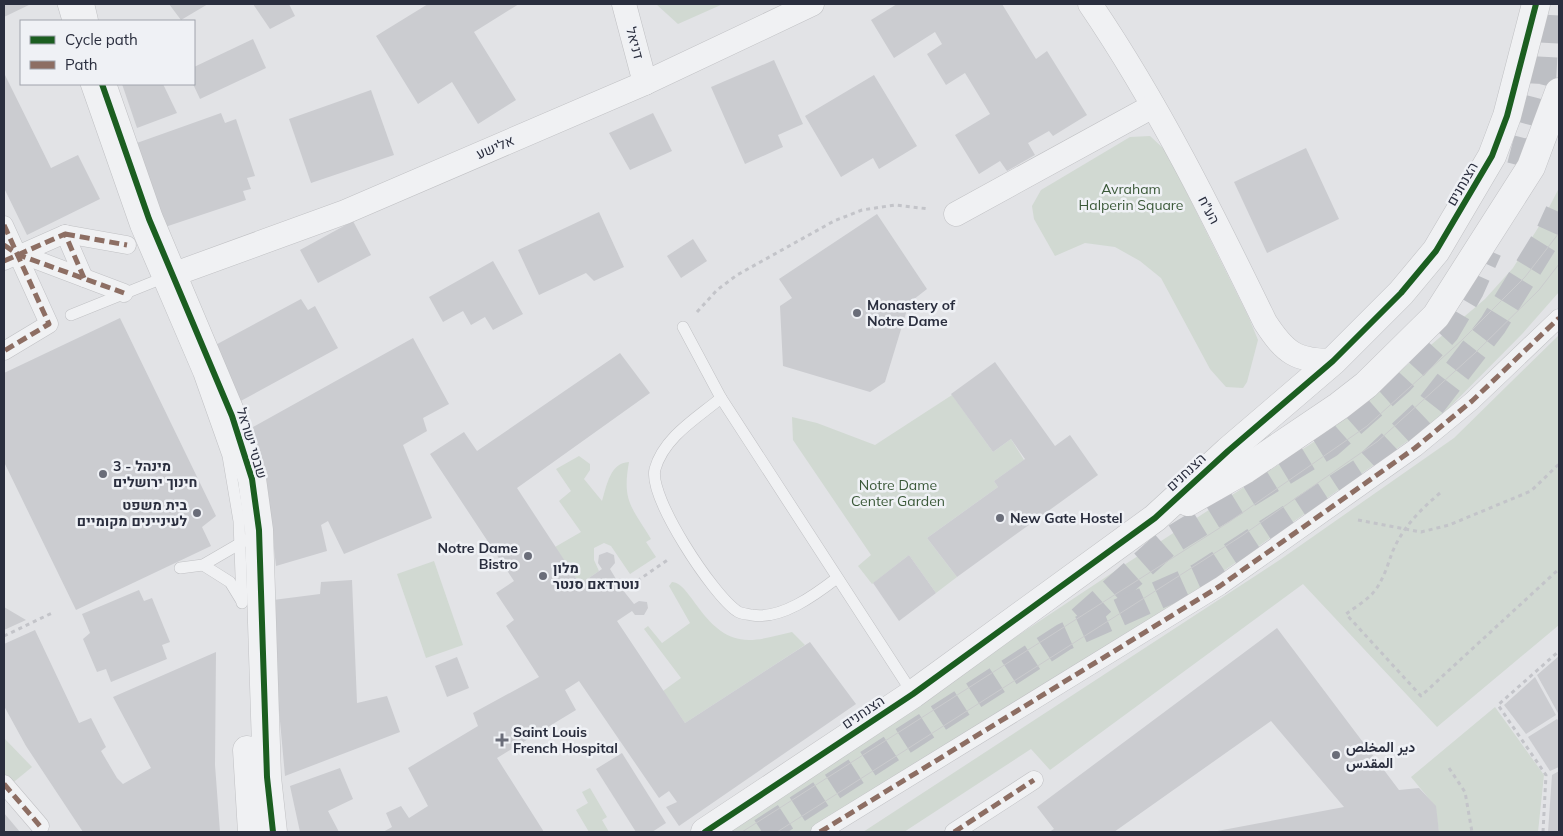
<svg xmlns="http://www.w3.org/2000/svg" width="1563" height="836" viewBox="0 0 1563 836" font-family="Mulish,Vazirmatn,Heebo,sans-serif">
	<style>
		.green { fill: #d1d9d2 }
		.building { fill: #cbccd0 }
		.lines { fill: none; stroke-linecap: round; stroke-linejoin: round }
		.trunk-tunnel { stroke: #bdbfc4; stroke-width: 28; stroke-dasharray: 28 14; stroke-linecap: butt }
		.service-casing { stroke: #c0c1c4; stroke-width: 12 }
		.pedestrian-casing { stroke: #c0c1c4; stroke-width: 19 }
		.minor-casing { stroke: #c0c1c4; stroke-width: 25 }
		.tertiary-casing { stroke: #c0c1c4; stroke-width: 29 }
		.path { stroke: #c3c4c9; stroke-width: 3; stroke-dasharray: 4 4; stroke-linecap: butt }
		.service { stroke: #f0f1f3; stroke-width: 11 }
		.pedestrian { stroke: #f0f1f3; stroke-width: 18 }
		.minor { stroke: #f0f1f3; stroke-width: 24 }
		.tertiary { stroke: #f0f1f3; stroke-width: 28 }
		.tram { stroke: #cacbcd; stroke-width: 1 }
		.quiet { stroke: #8d6e63; stroke-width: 5; stroke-dasharray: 10 5; stroke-linecap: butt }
		.cycleway-casing { stroke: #eff1f5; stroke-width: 9 }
		.cycleway { stroke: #1b5e20; stroke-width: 6 }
		.poi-dot { fill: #6a6d79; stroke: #eff1f5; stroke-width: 2 }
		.labels { text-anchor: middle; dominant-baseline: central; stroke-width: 5; stroke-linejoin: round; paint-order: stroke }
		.street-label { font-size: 14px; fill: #2a2e3e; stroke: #eff1f5 }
		.park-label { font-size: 14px; fill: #3a5838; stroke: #eff1f5 }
		.poi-label { font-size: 14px; font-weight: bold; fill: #2a2e3e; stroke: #eff1f5; text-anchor: start }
	</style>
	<rect width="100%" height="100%" fill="#e2e3e6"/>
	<g class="green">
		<path d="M656 4H723L678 24Z"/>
		<path d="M1150 136 1166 151 1249 318 1258 340 1247 382 1243 388 1226 387 1210 369 1161 278 1140 261 1115 247 1085 243 1055 256 1034 219 1032 206 1041 190 1130 137Z"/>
		<path d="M1559 188V292L1523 333 1436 421 1184 599 829 832H722L1121 567 1326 434 1485 299 1513 268 1541 223Z"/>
		<path d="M1559 335V625L1437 727 1303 584 1050 770 1031 749 904 832H863L1281 559 1454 438Z"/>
		<path d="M952 395 993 452 1011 439 1024 460 994 481 998 487 927 538 957 577 936 593 909 555 872 584 858 566 871 555 793 440 792 417 817 423 875 445Z"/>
		<path d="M579 456 590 464V470L584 479 602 501C607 485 610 463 629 462 622 501 631 506 651 539L646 542 656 557 630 574 611 546 604 543 594 548V560L599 571 580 584 555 547 581 532 559 501 571 491 556 469Z"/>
		<path d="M434 561 463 645 426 658 397 574Z"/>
		<path d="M672 582C691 582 705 640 749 640 763 640 778 635 792 632L805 645 685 723 663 691 681 678 644 629 648 626 662 643 690 623 669 586Z"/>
		<path d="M1495 707 1544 775 1538 832H1439L1435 806 1411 777Z"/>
		<path d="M4 738 32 767 4 790Z"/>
		<path d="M590 788 607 817 602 820 609 832H589L576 810 588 803 582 792Z"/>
	</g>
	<g class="building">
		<path d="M4 4H31L4 17Z"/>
		<path d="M169 4H208L181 20Z"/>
		<path d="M253 4H289L295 16 270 29Z"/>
		<path d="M428 4H519L474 32 516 100 478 124 452 82 418 104 376 36Z"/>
		<path d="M897 4H1002L1036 59 1047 51 1087 115 1053 136 1049 131 1028 143 1035 155 1007 171 1000 161 979 174 955 135 990 114 965 73 946 85 927 54 942 44 935 32 894 58 871 20Z"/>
		<path d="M253 39 266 68 200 99 193 84 194 67Z"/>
		<path d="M774 60 803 124 778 135 783 147 745 164 711 87Z"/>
		<path d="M4 73 51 168 78 155 100 199 27 235 4 188Z"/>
		<path d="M874 75 917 146 879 169 873 158 841 177 805 116Z"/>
		<path d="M122 84H163L177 113 137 128Z"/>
		<path d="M371 90 394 155 311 183 289 119Z"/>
		<path d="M221 113 225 123 236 119 255 176 247 178 251 189 243 191 246 200 162 228 134 144Z"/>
		<path d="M653 113 672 151 630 170 609 133Z"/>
		<path d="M1306 148 1339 219 1267 253 1234 182Z"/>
		<path d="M599 212 624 267 594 281 586 273 539 295 518 250Z"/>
		<path d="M877 214 927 289 909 303 885 382 870 392 783 366 780 306 792 298 779 279Z"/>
		<path d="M353 221 371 255 318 283 300 250Z"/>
		<path d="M693 239 707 261 681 278 667 256Z"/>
		<path d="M493 261 523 314 493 330 485 317 471 325 463 311 443 322 429 297Z"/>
		<path d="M301 299 308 310 315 306 338 348 237 403 208 349Z"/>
		<path d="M120 318 216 516 202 527 211 546 76 610 4 462V373Z"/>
		<path d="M413 338 449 404 423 418 427 431 403 445 432 518 344 554 328 521 321 525 327 551 276 566 268 495 253 427Z"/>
		<path d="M620 353 650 393 517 488 580 584 602 569 598 563 599 555 607 552 614 555 615 563 610 569 622 589 634 604 639 601 647 602 648 608 644 615H635L632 611 617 621 685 723 810 642 856 704 679 826 666 807 677 802 669 791 659 798 579 681 565 690 576 710 497 758 544 832H383L392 827 386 813 401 806 409 818 428 806 408 768 478 726 473 713 539 677 506 626 514 620 496 593 514 581 430 454 464 432 477 451Z"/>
		<path d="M995 362 1055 446 1070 435 1098 475 957 577 927 538 998 487 994 481 1025 459 1011 439 993 452 951 394Z"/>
		<path d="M909 555 936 593 899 621 873 583Z"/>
		<path d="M352 580 357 703 387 696 400 732 285 776 276 677 273 600 320 594 321 582Z"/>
		<path d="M139 590 144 601 152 598 170 642 162 645 167 659 111 682 106 669 97 672 83 639 90 633 82 614Z"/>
		<path d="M4 607 26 620 4 630Z"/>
		<path d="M1277 628 1399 790 1419 788 1436 806 1439 832H1212L1344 807 1271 721 1114 832H1049L1054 829 1037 807Z"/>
		<path d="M35 630 79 723 91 718 106 747 101 751 117 778 123 784 151 768 113 697 216 652 215 765 220 832H83L26 746 4 706V644Z"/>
		<path d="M1559 656V715L1537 675Z"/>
		<path d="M457 657 469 688 447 697 435 666Z"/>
		<path d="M1535 677 1556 715 1526 734 1504 705Z"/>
		<path d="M1557 719 1559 722V767L1550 771 1528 737Z"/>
		<path d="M622 753 666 823 652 832H636L596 769Z"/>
		<path d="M340 768 353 799 328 811 339 832H300L290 786Z"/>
		<path d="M1559 771V832H1548L1552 775Z"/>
		<path d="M4 813 20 832H4Z"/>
	</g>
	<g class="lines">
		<g class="trunk-tunnel">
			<path d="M1521 166 1542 84 1546 4"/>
			<path d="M1081 620 1167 543 1329 444 1400 381 1446 331 1470 290 1488 250"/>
			<path d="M762 832 1064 637 1199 577 1361 472 1428 409 1493 325 1549 234 1559 212"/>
		</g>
		<defs>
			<g id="service">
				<path d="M63 4 68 21"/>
				<path d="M86 84 136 227 199 374 228 456 239 521 242 603"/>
				<path d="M71 315 163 278"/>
				<path d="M683 327 721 398 913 694"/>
				<path d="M721 398C697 418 664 437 655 469 648 497 713 595 737 611 741 614 747 614 752 615 781 620 815 595 837 578"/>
				<path d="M203 565 230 582 241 600"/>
				<path d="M180 568 203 565 246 540"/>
			</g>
			<g id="pedestrian">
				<path d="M4 225 49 324 4 351"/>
				<path d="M65 234 127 245"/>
				<path d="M13 251 124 293"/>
				<path d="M4 261 65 234 84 278"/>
				<path d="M4 784 40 826"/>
				<path d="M820 832 1220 586 1415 448 1472 401 1559 318"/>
				<path d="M954 832 1034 780"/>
			</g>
			<g id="minor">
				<path d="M624 4 645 83"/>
				<path d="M1090 4C1158 104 1212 213 1265 322 1285 353 1296 361 1333 361"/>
				<path d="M956 214 1153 106"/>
				<path d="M172 275 345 212 645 83 812 4"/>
			</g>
			<g id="tertiary">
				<path d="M80 4 84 21"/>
				<path d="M102 84 149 219 232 416 252 479 259 530 267 777 273 832"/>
				<path d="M1188 502 1246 469 1339 406 1366 385 1436 316 1531 167 1559 92"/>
				<path d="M247 750 252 832"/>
				<path d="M705 832 913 694 1155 518 1228 451 1333 361 1401 293 1436 251 1492 156 1507 116 1536 4"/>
			</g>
		</defs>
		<use href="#service" class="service-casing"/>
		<use href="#pedestrian" class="pedestrian-casing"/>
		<use href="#minor" class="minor-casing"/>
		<use href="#tertiary" class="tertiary-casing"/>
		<g class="path">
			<path d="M697 312 717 290 737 275 834 221 862 210 895 205 929 209"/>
			<path d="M1440 493C1420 510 1402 528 1392 553 1387 567 1382 584 1371 595 1364 602 1354 608 1346 614L1421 696 1559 569"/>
			<path d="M1358 520 1421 532 1449 525 1531 491 1559 464"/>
			<path d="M624 590 669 559"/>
			<path d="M4 636 52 613"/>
			<path d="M1449 768 1465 792 1472 832"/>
			<path d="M1543 832 1546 775 1498 705 1559 651"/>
		</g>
		<use href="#service" class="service"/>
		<use href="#pedestrian" class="pedestrian"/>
		<use href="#minor" class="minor"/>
		<use href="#tertiary" class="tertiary"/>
		<g class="tram">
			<path d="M742 832 1229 522 1367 426 1462 340 1525 277 1559 233"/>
			<path d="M777 832 1240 537 1378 441 1475 353 1539 290 1559 264"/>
		</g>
		<g class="quiet">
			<path d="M4 225 49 324 4 351"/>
			<path d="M65 234 127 245"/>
			<path d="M4 245 19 255 124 293"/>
			<path d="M4 261 65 234 84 278"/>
			<path d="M4 784 40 826"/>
			<path d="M820 832 1220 586 1415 448 1472 401 1559 318"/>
			<path d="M954 832 1034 780"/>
		</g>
		<defs>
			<g id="cycleway">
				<path d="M102 84 149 219 232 416 252 479 259 530 267 777 273 832"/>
				<path d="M705 832 913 694 1155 518 1228 451 1333 361 1401 293 1436 251 1492 156 1507 116 1536 4"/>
			</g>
		</defs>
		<use href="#cycleway" class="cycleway-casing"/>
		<use href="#cycleway" class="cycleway"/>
	</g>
	<g class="poi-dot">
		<circle cx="857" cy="313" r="5"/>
		<circle cx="103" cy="474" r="5"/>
		<circle cx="197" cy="513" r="5"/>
		<circle cx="1000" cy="518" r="5"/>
		<circle cx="528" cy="556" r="5"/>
		<circle cx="543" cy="576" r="5"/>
		<path d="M499.5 732.5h5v5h5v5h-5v5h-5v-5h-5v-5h5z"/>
		<circle cx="1336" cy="755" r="5"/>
	</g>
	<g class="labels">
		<g class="street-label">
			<text transform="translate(635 43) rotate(75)">דניאל</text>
			<text transform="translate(495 147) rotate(-23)">אלישע</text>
			<text transform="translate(1462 184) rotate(-60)">הצנחנים</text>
			<text transform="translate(1209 210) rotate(62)">הע״ח</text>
			<text transform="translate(252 443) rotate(73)">שבטי ישראל</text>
			<text transform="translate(1186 472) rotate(-43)">הצנחנים</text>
			<text transform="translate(863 712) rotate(-34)">הצנחנים</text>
		</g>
		<g class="park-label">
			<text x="1131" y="189">Avraham<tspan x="1131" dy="16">Halperin Square</tspan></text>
			<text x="898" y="485">Notre Dame<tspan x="898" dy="16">Center Garden</tspan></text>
		</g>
		<g class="poi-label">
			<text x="867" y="305">Monastery of<tspan x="867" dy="16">Notre Dame</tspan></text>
			<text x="113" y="466">3 - מינהל<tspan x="113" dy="16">חינוך ירושלים</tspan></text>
			<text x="187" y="505" text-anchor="end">בית משפט<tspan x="187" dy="16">לעיניינים מקומיים</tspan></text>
			<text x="1010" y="518">New Gate Hostel</text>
			<text x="518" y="548" text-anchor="end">Notre Dame<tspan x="518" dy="16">Bistro</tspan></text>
			<text x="553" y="568">מלון<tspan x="553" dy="16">נוטרדאם סנטר</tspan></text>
			<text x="513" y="732">Saint Louis<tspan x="513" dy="16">French Hospital</tspan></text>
			<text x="1346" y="747">دير المخلص<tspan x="1346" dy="16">المقدس</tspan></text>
		</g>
	</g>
	<rect width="1563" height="836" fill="none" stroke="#2a2e3e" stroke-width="10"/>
	<rect x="20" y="20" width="175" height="65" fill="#eff1f5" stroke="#a0a3ac"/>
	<rect x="30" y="36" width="25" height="8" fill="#1b5e20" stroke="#a0a3ac"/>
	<text x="65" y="45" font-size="15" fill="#2a2e3e">Cycle path</text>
	<rect x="30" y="61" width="25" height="8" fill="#8d6e63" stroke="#a0a3ac"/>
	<text x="65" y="70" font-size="15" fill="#2a2e3e">Path</text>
</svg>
